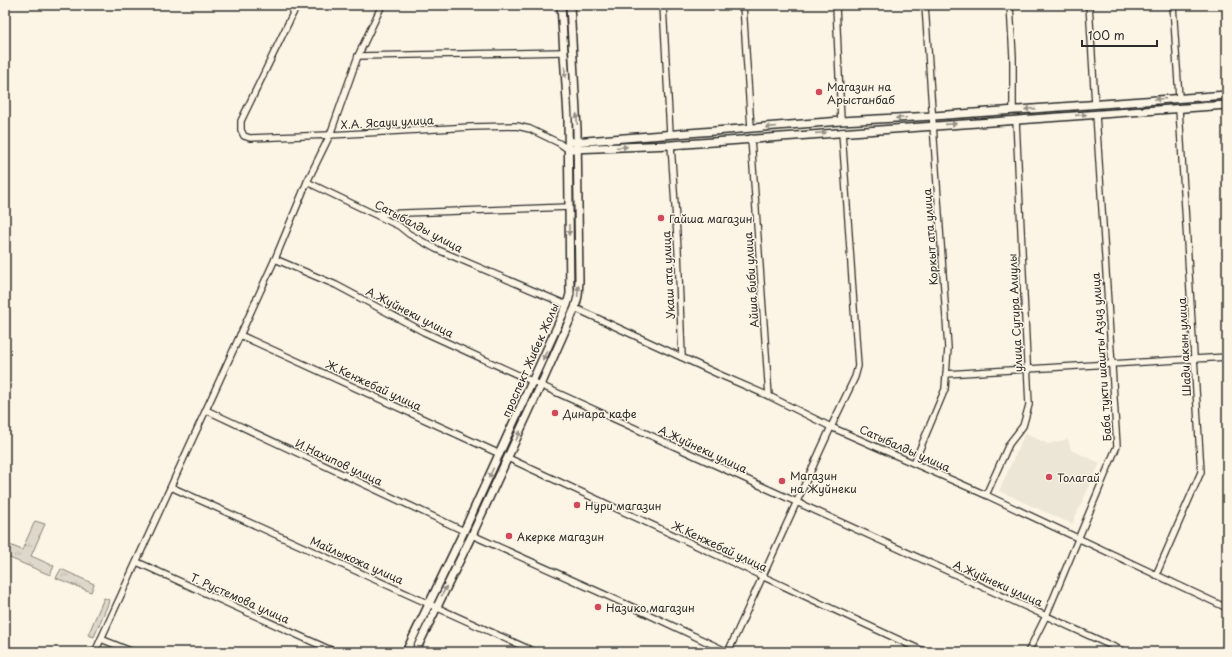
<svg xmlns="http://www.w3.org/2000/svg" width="1232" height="657" viewBox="0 0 1232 657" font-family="'Playpen Sans',sans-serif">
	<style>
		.built { fill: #ece6d7 }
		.grass { fill: url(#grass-tufts); stroke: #84827a }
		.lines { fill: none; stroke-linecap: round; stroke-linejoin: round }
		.minor-casing { stroke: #2b2b2b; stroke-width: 8 }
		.tertiary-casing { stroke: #2b2b2b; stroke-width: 10 }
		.minor { stroke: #fcf5e5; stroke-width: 5.5 }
		.tertiary { stroke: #fcf5e5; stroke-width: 7 }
		.oneway { fill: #949088 }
		.poi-dot { fill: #d1495b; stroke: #fcf5e5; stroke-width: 1.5 }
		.labels { text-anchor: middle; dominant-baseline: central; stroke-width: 3; stroke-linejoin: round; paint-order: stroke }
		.poi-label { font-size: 11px; fill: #2b2b2b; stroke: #fcf5e5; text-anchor: start }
		.street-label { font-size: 11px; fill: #2b2b2b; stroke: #fcf5e5 }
	</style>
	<defs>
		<pattern id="grass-tufts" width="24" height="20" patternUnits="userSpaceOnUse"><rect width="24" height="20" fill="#ded8ca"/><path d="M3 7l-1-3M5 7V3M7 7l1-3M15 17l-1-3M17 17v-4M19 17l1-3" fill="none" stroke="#bfbaae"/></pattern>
	</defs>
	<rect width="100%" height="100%" fill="#fcf5e5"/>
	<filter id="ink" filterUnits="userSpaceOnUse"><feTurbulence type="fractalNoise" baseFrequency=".025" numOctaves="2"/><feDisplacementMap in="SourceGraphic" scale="8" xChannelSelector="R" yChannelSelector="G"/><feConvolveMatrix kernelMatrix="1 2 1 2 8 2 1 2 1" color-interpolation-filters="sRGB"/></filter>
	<g filter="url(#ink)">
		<path class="built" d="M1025 433 1048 444 1068 439 1071 450 1100 463 1072 524 999 491Z"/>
		<g class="grass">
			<path d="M35 521 45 524 31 556 54 566 50 575 5 556 10 545 22 550Z"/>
			<path d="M61 569 94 584 91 592 56 578Z"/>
			<path d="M104 598 109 600 108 604 94 637 88 635Z"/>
		</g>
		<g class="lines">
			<defs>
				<g id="minor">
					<path d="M382 5 358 56 330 135 471 127 517 126 530 129 559 143 569 150"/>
					<path d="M663 5 670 134"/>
					<path d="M743 5 751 128"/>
					<path d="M836 5 841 121"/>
					<path d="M1010 5 1013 57V110"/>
					<path d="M1089 5 1095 104"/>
					<path d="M1173 5 1179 98"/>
					<path d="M358 56 564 52"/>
					<path d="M751 138 769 396"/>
					<path d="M671 145 678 250 682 357"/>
					<path d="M307 182 399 226 409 234 436 249 567 305"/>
					<path d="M377 214 569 207"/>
					<path d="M275 259 336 285 424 332 1125 652"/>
					<path d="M575 308 718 374 769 396 831 427 986 495 1227 608"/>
					<path d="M240 335 500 454"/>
					<path d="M946 374 1227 357"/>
					<path d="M206 410 464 531"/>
					<path d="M508 458 925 652"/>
					<path d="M914 463 945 389 948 348 925 5"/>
					<path d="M171 487 535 652"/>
					<path d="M986 495 1009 444 1023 426 1029 405 1016 120"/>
					<path d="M472 535 639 610 728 652"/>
					<path d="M137 562 335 652"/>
					<path d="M1156 575 1201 472 1179 109"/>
					<path d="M101 639 133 652"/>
					<path d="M95 652 275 259 307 182 330 135 250 138 244 136 241 130V121L297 5"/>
					<path d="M728 652 831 427 855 377 858 366 842 132"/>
					<path d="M1028 652 1046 616 1117 446 1096 114"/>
				</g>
				<g id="tertiary">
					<path d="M573 142 841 121 933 116 1227 95"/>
					<path d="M573 149 671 145 1227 105"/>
					<path d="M406 652 464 531 567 305 570 294 568 117 561 5"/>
					<path d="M415 652 472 535 541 385 575 308 578 296 579 281 577 130 570 5"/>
				</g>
			</defs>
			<use href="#minor" class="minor-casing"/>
			<use href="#tertiary" class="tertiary-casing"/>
			<use href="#minor" class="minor"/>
			<use href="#tertiary" class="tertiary"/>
		</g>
		<defs><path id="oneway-solid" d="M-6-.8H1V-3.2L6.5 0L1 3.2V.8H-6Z"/></defs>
		<g class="oneway">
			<use href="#oneway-solid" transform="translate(565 72) rotate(86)"/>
			<use href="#oneway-solid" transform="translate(1160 99) rotate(176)"/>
			<use href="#oneway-solid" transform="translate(1030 109) rotate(176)"/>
			<use href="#oneway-solid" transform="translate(1081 115) rotate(-4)"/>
			<use href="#oneway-solid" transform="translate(901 118) rotate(177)"/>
			<use href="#oneway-solid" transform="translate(577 119) rotate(-93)"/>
			<use href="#oneway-solid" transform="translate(951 124) rotate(-4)"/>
			<use href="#oneway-solid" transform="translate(771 127) rotate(175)"/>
			<use href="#oneway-solid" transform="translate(821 133) rotate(-4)"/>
			<use href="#oneway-solid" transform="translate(622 147) rotate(-3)"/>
			<use href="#oneway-solid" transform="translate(569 230) rotate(90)"/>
			<use href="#oneway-solid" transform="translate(578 291) rotate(-86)"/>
			<use href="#oneway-solid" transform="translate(545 355) rotate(114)"/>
			<use href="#oneway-solid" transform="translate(518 436) rotate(-65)"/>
			<use href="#oneway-solid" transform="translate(491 473) rotate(115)"/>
			<use href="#oneway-solid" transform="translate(444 591) rotate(-64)"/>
		</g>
	</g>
	<g class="poi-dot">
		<circle cx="819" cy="92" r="4"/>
		<circle cx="661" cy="218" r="4"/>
		<circle cx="555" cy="413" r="4"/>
		<circle cx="1049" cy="477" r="4"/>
		<circle cx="782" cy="481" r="4"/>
		<circle cx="577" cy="505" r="4"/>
		<circle cx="509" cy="536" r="4"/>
		<circle cx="598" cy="607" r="4"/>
	</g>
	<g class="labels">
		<g class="poi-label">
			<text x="827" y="86">Магазин на<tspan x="827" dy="13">Арыстанбаб</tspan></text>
			<text x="669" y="218">Гайша магазин</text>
			<text x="563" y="413">Динара кафе</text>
			<text x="790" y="475">Магазин<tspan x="790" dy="13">на Жуйнеки</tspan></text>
			<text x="1057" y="477">Толагай</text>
			<text x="585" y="505">Нури магазин</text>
			<text x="517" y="536">Акерке магазин</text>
			<text x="606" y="607">Назико магазин</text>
		</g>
		<g class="street-label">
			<text transform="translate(387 122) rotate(-3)">Х.А. Ясауи улица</text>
			<text transform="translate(419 226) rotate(28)">Сатыбалды улица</text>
			<text transform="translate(930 237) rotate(-94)">Коркыт ата улица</text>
			<text transform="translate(668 275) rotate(-93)">Укаш ата улица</text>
			<text transform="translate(751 280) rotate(-94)">Айша биби улица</text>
			<text transform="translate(410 312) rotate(27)">А.Жуйнеки улица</text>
			<text transform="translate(1015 313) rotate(-93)">улица Сугира Алиулы</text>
			<text transform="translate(1184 347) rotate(-93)">Шади акын улица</text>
			<text transform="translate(1101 357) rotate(-94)">Баба тукти шашты Азиз улица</text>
			<text transform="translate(530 360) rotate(-66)">проспект Жибек Жолы</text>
			<text transform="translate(374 385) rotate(25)">Ж.Кенжебай улица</text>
			<text transform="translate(905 448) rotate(24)">Сатыбалды улица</text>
			<text transform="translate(703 449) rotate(25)">А.Жуйнеки улица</text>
			<text transform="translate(339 462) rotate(25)">И.Нахипов улица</text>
			<text transform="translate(720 546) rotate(25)">Ж.Кенжебай улица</text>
			<text transform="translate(357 560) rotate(24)">Майлыкожа улица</text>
			<text transform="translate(998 583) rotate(24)">А.Жуйнеки улица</text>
			<text transform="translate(240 598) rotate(24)">Т. Рустемова улица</text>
		</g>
	</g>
	<rect width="1232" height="657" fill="none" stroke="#fcf5e5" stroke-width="20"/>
	<rect x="10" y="10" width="1212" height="637" fill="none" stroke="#2b2b2b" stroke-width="1.5" filter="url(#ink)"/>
	<path d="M1082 40v6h75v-6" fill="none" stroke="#2b2b2b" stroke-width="2"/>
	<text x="1088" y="40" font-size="12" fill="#2b2b2b" stroke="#fcf5e5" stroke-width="3" paint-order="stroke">100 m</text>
</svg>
